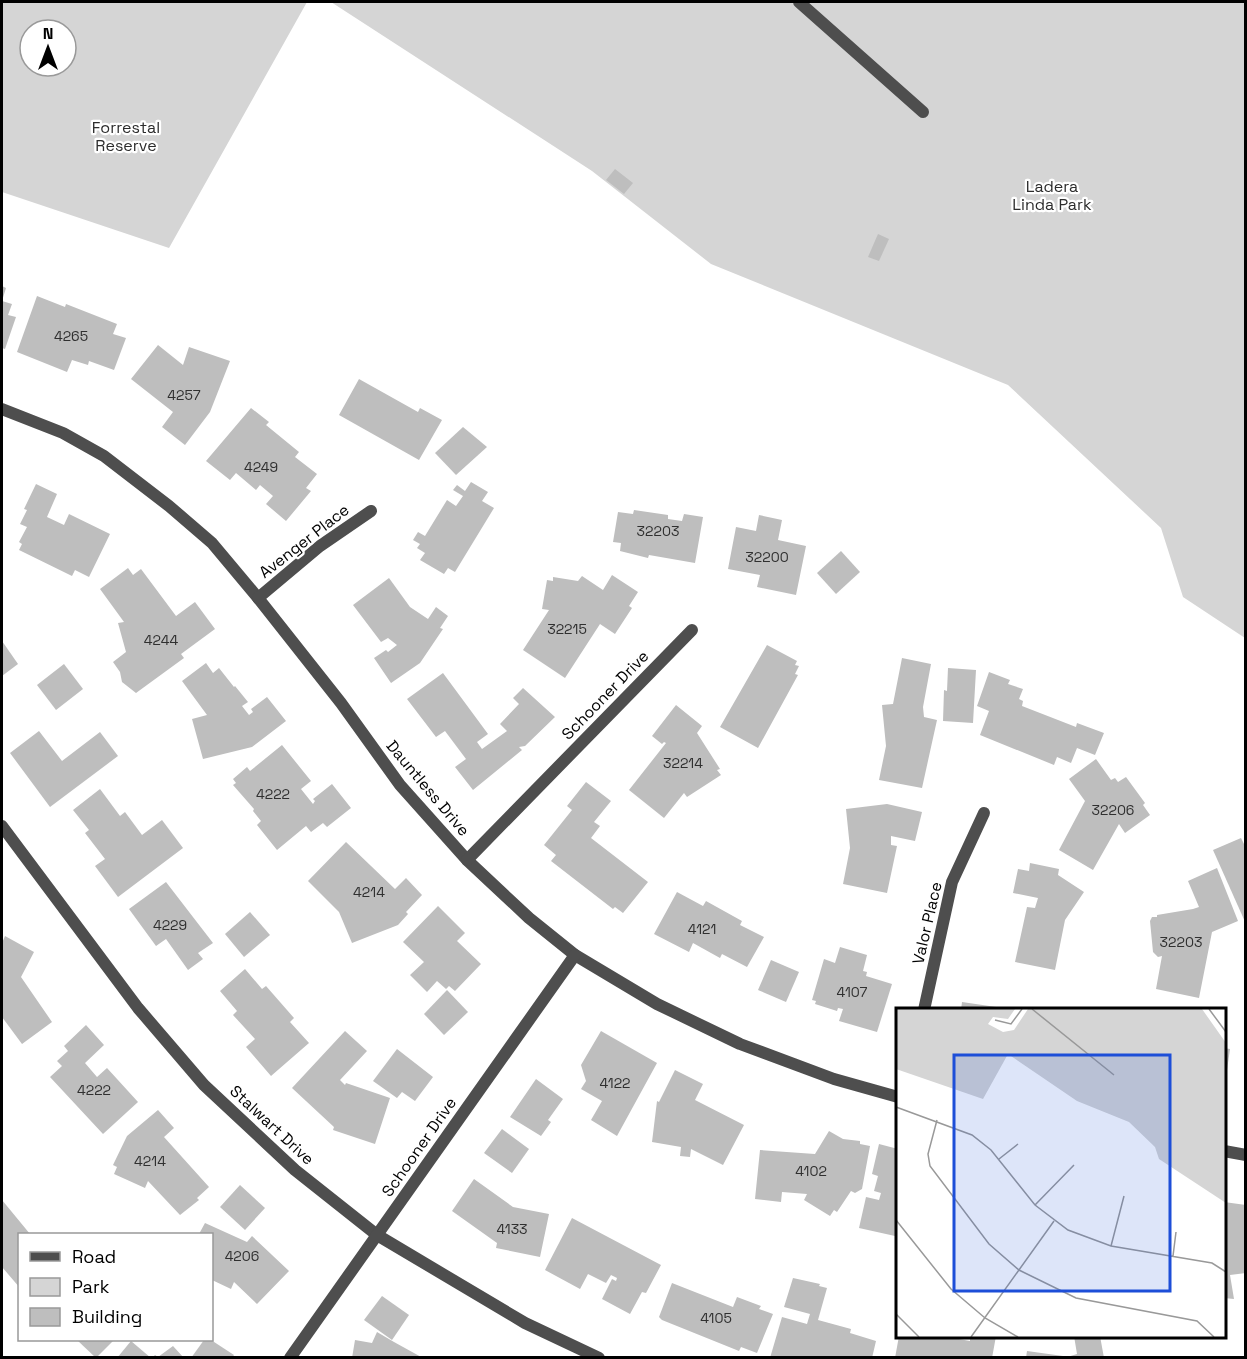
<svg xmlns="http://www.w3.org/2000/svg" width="1247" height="1359" viewBox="0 0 1247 1359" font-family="'Space Grotesk',sans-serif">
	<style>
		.green { fill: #d5d5d5; fill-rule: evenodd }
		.building { fill: #bebebe }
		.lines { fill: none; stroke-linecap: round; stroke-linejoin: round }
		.service { stroke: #4e4e4e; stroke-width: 12 }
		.minor { stroke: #4e4e4e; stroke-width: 12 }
		.labels { text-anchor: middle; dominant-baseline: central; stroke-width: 4.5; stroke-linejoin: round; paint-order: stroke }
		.number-label { font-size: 14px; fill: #303030 }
		.park-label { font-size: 16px; fill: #2c2c2c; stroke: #fff }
		.street-label { font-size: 16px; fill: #000; stroke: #fff }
		.inset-road { fill: none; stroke: #999; stroke-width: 1.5 }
		.view { fill: #1d4ed8; fill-opacity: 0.15; stroke: #1d4ed8; stroke-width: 3 }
		.inset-edge { fill: none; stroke: #000; stroke-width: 3 }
	</style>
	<rect width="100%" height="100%" fill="#fff"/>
	<g class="green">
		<path d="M2 2H307L169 248 2 192ZM30 30H66V66H30Z"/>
		<path d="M331 2H1245V638L1183 597 1161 528 1008 385 711 264 592 171Z"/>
	</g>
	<g class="building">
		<path d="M615 169 633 183 624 194 606 180Z"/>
		<path d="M878 234 889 239 879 261 868 257Z"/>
		<path d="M2 286 6 288 2 301 12 304 8 315 16 317 5 349 2 348Z"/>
		<path d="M37 296 65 307 66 304 117 324 113 334 126 338 114 370 89 361 88 365 72 360 67 372 17 352Z"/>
		<path d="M158 345 183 365 189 347 230 361 210 412 185 445 162 427 173 412 131 379Z"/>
		<path d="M359 379 418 412 420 408 442 420 419 460 339 415Z"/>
		<path d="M251 408 269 422 266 425 299 452 295 457 317 474 306 488 311 491 286 521 266 504 273 496 260 485 256 490 236 473 230 480 206 461Z"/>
		<path d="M463 427 487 447 456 475 435 453Z"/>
		<path d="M471 482 488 492 482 501 494 508 455 572 448 568 444 574 420 560 425 553 417 548 420 544 413 540 418 532 425 536 447 500 456 506 463 496 453 490 457 485 465 491Z"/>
		<path d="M36 484 57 494 47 517 64 525 69 514 110 534 89 577 75 570 72 576 19 550 22 544 19 542 27 527 20 524 27 510 24 509Z"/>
		<path d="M634 510 668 515V519L682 521 684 514 703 517 695 563 649 555 648 558 620 551 621 543 613 542 618 512 633 514Z"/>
		<path d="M759 515 782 520 778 540 806 546 796 595 757 587 760 575 728 569 736 527 756 531Z"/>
		<path d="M841 551 860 572 836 594 817 573Z"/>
		<path d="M128 568 133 575 141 569 176 616 195 602 215 629 181 654 184 658 136 693 122 682 120 672 113 662 126 652 118 623 124 622 100 589Z"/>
		<path d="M612 575 638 592 629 606 632 608 615 634 600 624 565 678 523 650 549 610 542 609 547 580 553 581V577L578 581 582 576 603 590Z"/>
		<path d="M389 578 410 607 428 619 436 607 448 616 440 628 443 629 420 663 391 683 374 658 386 650 388 652 397 645 388 638 381 642 353 605Z"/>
		<path d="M2 641 18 664 2 676Z"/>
		<path d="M767 645 797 661 795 665 799 666 795 674 798 675 758 748 720 727Z"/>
		<path d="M902 658 931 664 923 707 924 717 937 720 922 788 879 780 886 746 882 705 893 704Z"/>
		<path d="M206 663 213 673 219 668 234 687 235 686 248 702 242 706 249 715 253 712 251 709 267 697 286 721 252 747 203 759 192 719 207 715 182 681Z"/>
		<path d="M64 664 83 689 56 710 37 685Z"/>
		<path d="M948 668 976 670 973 723 943 721 944 690 947 691Z"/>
		<path d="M989 672 1010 680 1008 684 1023 689 1019 699 1023 701 1022 706 1076 727 1077 723 1104 733 1095 755 1077 748 1071 763 1057 757 1054 765 980 735 989 711 977 706Z"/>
		<path d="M443 673 488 734 477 742 482 749 507 731 500 724 519 704 513 698 523 688 555 717 525 746 519 747 522 750 473 790 455 767 466 759 445 731 436 737 407 699Z"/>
		<path d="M676 705 702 726 697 733 720 769 717 770 721 775 687 797 684 793 664 818 629 790 666 743 664 742 662 744 652 736Z"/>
		<path d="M39 731 62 761 100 732 118 756 50 807 10 753Z"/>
		<path d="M282 745 311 781 301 789 313 804 315 801 313 799 332 784 351 808 327 827 323 823 311 832 306 826 277 850 257 825 261 821 253 811 254 809 233 785 236 783 233 779 247 767 250 771Z"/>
		<path d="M1096 759 1111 780 1115 778 1118 782 1126 777 1145 803 1143 805 1150 815 1125 833 1119 824 1093 870 1059 850 1085 801 1069 779Z"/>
		<path d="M586 782 611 801 594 822 600 826 591 838 648 882 623 913 615 907 613 909 551 861 556 855 544 845 572 810 567 806Z"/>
		<path d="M100 789 120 816 125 812 142 835 162 820 183 848 118 897 95 866 105 859 85 833 89 830 73 810Z"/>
		<path d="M887 804 922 812 915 841 891 836V845L897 846 887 893 843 884 850 848 846 809Z"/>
		<path d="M1241 838 1246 848V924L1213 850Z"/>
		<path d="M346 842 395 889 406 878 422 895 406 912 408 914 398 925 352 943 339 912 308 881Z"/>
		<path d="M1030 863 1059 869 1058 875 1084 892 1065 920 1055 970 1015 962 1027 907 1035 908 1038 898 1013 893 1018 869 1029 871Z"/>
		<path d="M1217 868 1238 921 1212 932 1199 998 1156 989 1162 956 1158 957 1153 952 1150 921 1152 917H1157V915L1193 909 1199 907 1188 881Z"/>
		<path d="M166 882 213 943 198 953 203 959 188 970 166 939 156 946 129 909Z"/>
		<path d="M677 892 703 906 706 901 742 921 740 925 764 937 747 967 722 954 720 958 693 943 689 952 654 934Z"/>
		<path d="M438 906 465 933 457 941 481 964 455 991 449 986 446 989 437 981 427 992 410 975 424 962 403 942Z"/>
		<path d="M250 912 270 935 244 957 225 934Z"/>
		<path d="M5 936 34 952 21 977 52 1022 22 1044 2 1017V943Z"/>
		<path d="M840 947 867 955 863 971 867 972 866 976 892 984 877 1032 839 1021 843 1009 838 1008 837 1011 815 1004 816 1001 812 1000 824 959 835 963Z"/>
		<path d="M771 960 799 972 786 1002 758 990Z"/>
		<path d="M245 969 262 989 266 986 294 1018 290 1022 309 1043 271 1076 246 1047 255 1039 233 1015 237 1011 220 991Z"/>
		<path d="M447 990 468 1012 444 1035 424 1014Z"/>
		<path d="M962 1002 1003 1008V1010H961Z"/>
		<path d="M86 1025 104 1045 85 1063 97 1077 107 1068 138 1102 103 1134 50 1077 62 1066 57 1061 68 1051 64 1046Z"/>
		<path d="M345 1031 367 1051 340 1080 345 1085 346 1083 390 1098 375 1144 333 1130 334 1127 292 1088Z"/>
		<path d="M601 1031 657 1063 617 1136 591 1120 602 1101 581 1089 586 1081 581 1065Z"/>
		<path d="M1224 1048 1230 1049 1226 1077H1224Z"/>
		<path d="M397 1049 433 1077 415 1101 402 1092 397 1098 373 1081Z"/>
		<path d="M675 1070 703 1084 695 1100 744 1125 723 1165 691 1149 690 1157 680 1156 681 1147 652 1142 657 1101 659 1102Z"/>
		<path d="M536 1079 563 1099 548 1120 551 1122 541 1136 510 1117Z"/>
		<path d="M158 1110 174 1128 164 1137 209 1187 197 1198 199 1200 180 1215 148 1181 145 1188 114 1174 117 1167 113 1165 127 1136Z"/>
		<path d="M502 1129 529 1149 512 1173 484 1153Z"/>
		<path d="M829 1131 843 1139 860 1141V1144L870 1146 862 1189 855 1193 851 1191 837 1212 834 1210 830 1216 804 1200 807 1194 782 1192 781 1202 755 1199 760 1150 815 1154Z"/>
		<path d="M879 1144 898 1149V1226L895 1236 859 1228 866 1197 879 1200 881 1193 874 1191 878 1176 872 1174Z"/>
		<path d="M474 1179 513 1207 549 1214 540 1257 496 1248 497 1243 452 1211Z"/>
		<path d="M240 1185 265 1208 245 1230 220 1207Z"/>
		<path d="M2 1200 30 1234H20V1288L2 1267Z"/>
		<path d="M1224 1202 1246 1205V1273L1230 1275 1234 1299 1224 1298Z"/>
		<path d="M572 1218 661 1265 646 1293 642 1292 630 1314 602 1299 612 1279 616 1281 617 1278 611 1275 606 1283 588 1274 580 1289 545 1270Z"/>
		<path d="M205 1223 247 1242 252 1236 289 1271 257 1304 234 1282 231 1289 212 1280V1234H199Z"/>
		<path d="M793 1278 820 1284 819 1286 827 1288 818 1320 851 1329 850 1333 876 1341 872 1358H770L782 1317 807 1324 810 1314 784 1307Z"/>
		<path d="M672 1283 733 1307 737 1297 761 1306 759 1309 773 1314 757 1353 741 1347 739 1351 662 1320 659 1317Z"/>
		<path d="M382 1296 409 1315 392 1340 364 1320Z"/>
		<path d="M377 1332 394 1342 423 1358H352L355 1340 372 1343Z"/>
		<path d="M899 1336H942L970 1341V1336H996L992 1358H895Z"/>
		<path d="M1074 1336H1100L1104 1358H1064L1077 1354Z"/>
		<path d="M77 1340H114L96 1358Z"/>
		<path d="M204 1340H211L234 1355 232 1358H191Z"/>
		<path d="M131 1341 151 1358H117Z"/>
		<path d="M173 1346 184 1358H152L155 1355 158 1357Z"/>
		<path d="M1027 1351 1063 1356V1358H1026Z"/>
	</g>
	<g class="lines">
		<path class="service" d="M799 2 923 112"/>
		<g class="minor">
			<path d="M2 409 63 433 104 456 169 506 212 543 258 598 341 703 400 785 467 860 529 918 575 955 657 1004 740 1044 834 1079 898 1097"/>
			<path d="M258 598 320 546 371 511"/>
			<path d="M2 826 138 1008 204 1085 295 1170 377 1235 525 1323 599 1358"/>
			<path d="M467 860 692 630"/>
			<path d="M924 1010 952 882 984 813"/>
			<path d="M1224 1151 1246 1155"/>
			<path d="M290 1358 575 955"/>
		</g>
	</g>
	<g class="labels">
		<g class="number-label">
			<text x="71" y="336">4265</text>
			<text x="184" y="395">4257</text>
			<text x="261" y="467">4249</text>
			<text x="658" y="531">32203</text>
			<text x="767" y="557">32200</text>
			<text x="567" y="629">32215</text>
			<text x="161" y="640">4244</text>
			<text x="683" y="763">32214</text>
			<text x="273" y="794">4222</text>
			<text x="1113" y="810">32206</text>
			<text x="369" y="892">4214</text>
			<text x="170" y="925">4229</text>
			<text x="702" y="929">4121</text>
			<text x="1181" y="942">32203</text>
			<text x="852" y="992">4107</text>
			<text x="615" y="1083">4122</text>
			<text x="94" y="1090">4222</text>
			<text x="150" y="1161">4214</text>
			<text x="811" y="1171">4102</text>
			<text x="512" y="1229">4133</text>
			<text x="242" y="1256">4206</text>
			<text x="716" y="1318">4105</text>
		</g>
		<g class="park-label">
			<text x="126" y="127">Forrestal<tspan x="126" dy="18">Reserve</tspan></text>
			<text x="1052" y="186">Ladera<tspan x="1052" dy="18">Linda Park</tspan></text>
		</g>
		<g class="street-label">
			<text transform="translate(304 541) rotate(-38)">Avenger Place</text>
			<text transform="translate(605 695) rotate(-46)">Schooner Drive</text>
			<text transform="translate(428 788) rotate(50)">Dauntless Drive</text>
			<text transform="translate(927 923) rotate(-77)">Valor Place</text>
			<text transform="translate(272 1125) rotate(43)">Stalwart Drive</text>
			<text transform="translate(419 1147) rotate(-55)">Schooner Drive</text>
		</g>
	</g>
	<g transform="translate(896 1008)">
		<rect width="330" height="330" fill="#fff"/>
		<path d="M0 1H119L112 11 97 9 92 16 107 24 118 22 132 1H306L330 35V195L263 151 259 139 233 114 181 93 112 46 87 91 0 61Z" fill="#d5d5d5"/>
		<path class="inset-road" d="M136 1 218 67M313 1 330 24M99 12 115 16 126 1M0 99 76 127 95 142 139 197 172 222 215 238 316 255 330 264M41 112 32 146 34 158 93 236 123 262 180 290 301 313 318 329M103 151 122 136M139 197 178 157M0 212 55 281 89 310 122 329M215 238 228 188M277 248 280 224M0 306 23 329M75 329 158 213"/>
		<path class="view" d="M58 47H274V283H58Z"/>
		<rect width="330" height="330" class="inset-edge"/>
	</g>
	<rect width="1247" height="1359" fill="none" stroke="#000000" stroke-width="6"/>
	<rect x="18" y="1233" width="195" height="108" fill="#ffffff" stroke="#999999" stroke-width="1.5"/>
	<rect x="30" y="1252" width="30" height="9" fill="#4e4e4e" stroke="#999999" stroke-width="1.5"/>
	<text x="72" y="1263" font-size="18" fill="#000000">Road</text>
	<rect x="30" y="1278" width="30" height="18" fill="#d5d5d5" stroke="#999999" stroke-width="1.5"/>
	<text x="72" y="1293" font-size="18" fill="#000000">Park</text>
	<rect x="30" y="1308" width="30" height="18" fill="#bebebe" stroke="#999999" stroke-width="1.5"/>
	<text x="72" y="1323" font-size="18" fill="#000000">Building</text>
	<g transform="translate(48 48)"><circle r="28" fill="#ffffff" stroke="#999999" stroke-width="1.5"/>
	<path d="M0-4.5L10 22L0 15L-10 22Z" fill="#000000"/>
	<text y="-9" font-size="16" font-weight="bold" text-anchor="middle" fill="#000000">N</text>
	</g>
</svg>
